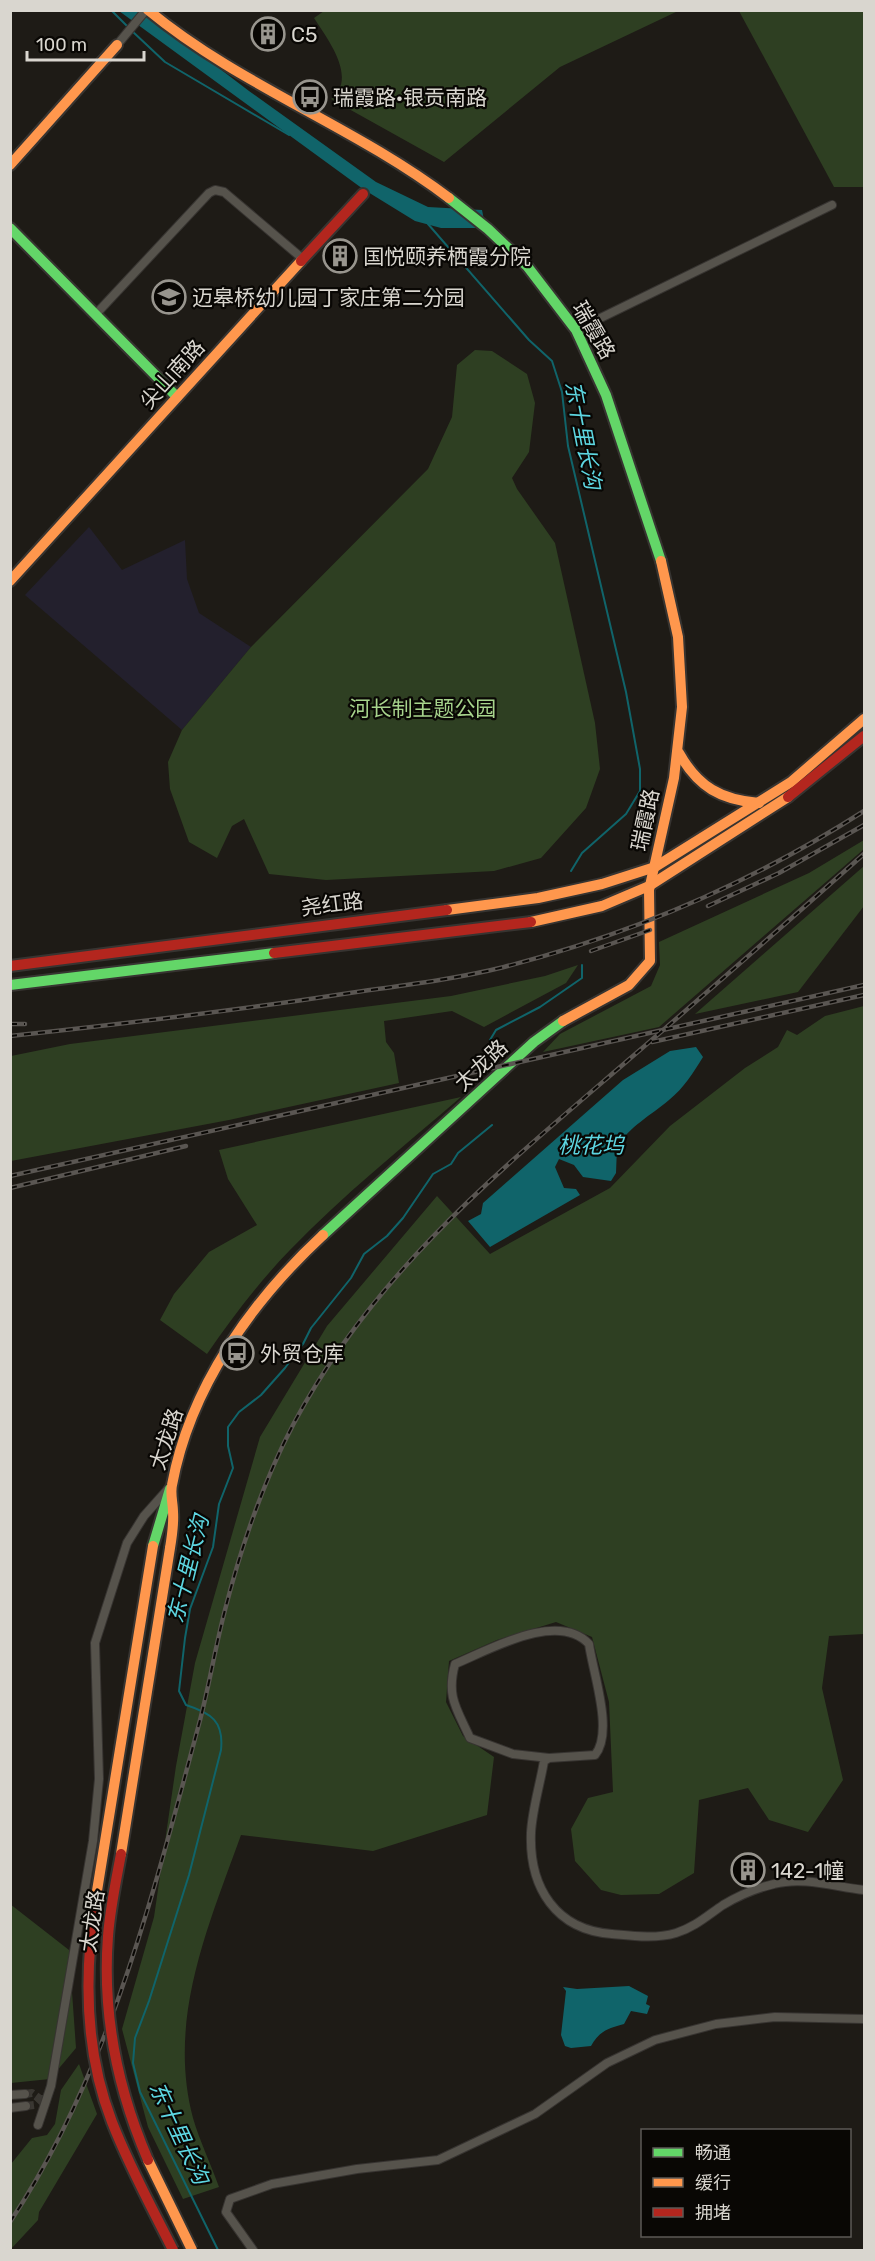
<svg xmlns="http://www.w3.org/2000/svg" width="875" height="2261" viewBox="0 0 875 2261" font-family="Rubik,'Noto Sans SC',sans-serif">
	<style>
		.industrial { fill: #23202d }
		.green { fill: #2e3f22 }
		.water { fill: #10646a }
		.lines { fill: none; stroke-linecap: round; stroke-linejoin: round }
		.stream { stroke: #10646a; stroke-width: 2 }
		.street-tunnel { stroke: #3a3732; stroke-width: 8; stroke-dasharray: 8 4; stroke-linecap: butt }
		.street-casing { stroke: #373431; stroke-width: 10 }
		.fast-casing { stroke: #373431; stroke-width: 14 }
		.slow-casing { stroke: #373431; stroke-width: 14 }
		.jam-casing { stroke: #373431; stroke-width: 14 }
		.street { stroke: #56534c; stroke-width: 8 }
		.fast { stroke: #63d668; stroke-width: 10 }
		.slow { stroke: #ff974d; stroke-width: 10 }
		.jam { stroke: #b3261e; stroke-width: 10 }
		.rail-casing { stroke: #5a5652; stroke-width: 4.5 }
		.rail { stroke: #090704; stroke-width: 2; stroke-dasharray: 7; stroke-linecap: butt }
		.slow-bridge-casing { stroke: #373431; stroke-width: 14; stroke-linecap: butt }
		.jam-bridge-casing { stroke: #373431; stroke-width: 14; stroke-linecap: butt }
		.slow-bridge { stroke: #ff974d; stroke-width: 10 }
		.jam-bridge { stroke: #b3261e; stroke-width: 10 }
		.labels { text-anchor: middle; dominant-baseline: central; stroke-width: 4.5; stroke-linejoin: round; paint-order: stroke }
		.poi-label { font-size: 21px; fill: #d9d6cf; stroke: #090704; text-anchor: start }
		.street-label { font-size: 21px; fill: #d9d6cf; stroke: #090704 }
		.park-label { font-size: 21px; fill: #a7d48c; stroke: #090704 }
		.water-label { font-size: 22px; font-style: italic; fill: #5dd6e1; stroke: #090704 }
	</style>
	<rect width="100%" height="100%" fill="#1e1b16"/>
	<path class="industrial" d="M89 527 122 570 185 540 187 579 199 613 251 647 182 730 25 595Z"/>
	<g class="green">
		<path d="M324 11V10L678 11 560 67 444 162 331 99C358 78 328 40 314 18Z"/>
		<path d="M739 11H864V187H834Z"/>
		<path d="M475 350 492 351 527 374 535 403 529 452 512 478 517 489 555 543 595 723 600 769 586 808 541 858 494 871 326 880 269 874 244 819 232 826 217 858 189 842 170 789 168 762 182 730 251 647 428 469 452 417 457 365Z"/>
		<path d="M864 840V849L659 1027 543 1052 560 1034 651 986 660 965 659 942 809 873Z"/>
		<path d="M864 866V906L798 992 695 1014Z"/>
		<path d="M578 965 566 983 484 1027 452 1011 384 1021 386 1042 394 1053 399 1083 229 1120 11 1161V1056L70 1044 451 996 545 976Z"/>
		<path d="M864 1006V1634L829 1636 822 1688 843 1780 808 1832 769 1820 748 1788 699 1800 694 1873 659 1894 621 1895 601 1890 575 1861 571 1829 588 1798 613 1792 609 1702 592 1637 556 1622 497 1640 449 1661 446 1702 463 1736 494 1757 487 1815 373 1851 241 1835C208 1927 167 2019 193 2118 200 2142 211 2164 219 2187L183 2199 148 2127 122 2029 154 1917 176 1766 195 1663 260 1437 327 1326 437 1196 490 1254 610 1188 670 1126 745 1068 778 1047 787 1030 797 1035 825 1016Z"/>
		<path d="M461 1097C403 1147 343 1195 290 1250 259 1282 232 1318 207 1354L160 1320 174 1294 209 1252 257 1225 228 1179 219 1150Z"/>
		<path d="M10 1904 69 1950 76 2048 50 2079 11 2083Z"/>
		<path d="M79 2064 97 2114 39 2212 38 2220 11 2249V2164L32 2138 47 2135 55 2124 61 2090Z"/>
	</g>
	<g class="water">
		<path d="M119 11H144L249 91 376 182 428 207 482 210 485 225 480 228H441L415 221 363 189Z"/>
		<path d="M696 1047 703 1057C693 1073 684 1088 669 1100 650 1116 630 1126 617 1147L616 1173 611 1181 583 1177 574 1165 559 1159 555 1167 564 1188 576 1189 580 1195 490 1247 468 1221 481 1214 483 1203 623 1080 670 1051Z"/>
		<path d="M629 1986 648 1996 646 2004 650 2006 647 2014 631 2011 624 2024C609 2028 599 2031 591 2046L571 2048 565 2046 561 2035 566 1991 563 1987 577 1989Z"/>
	</g>
	<g class="lines">
		<g class="stream">
			<path d="M111 10 128 27"/>
			<path d="M132 31 165 62 289 135"/>
			<path d="M428 224 529 340 552 361 562 392 568 446 626 692 640 769V791L626 814 582 853 571 871"/>
			<path d="M490 1040 496 1030 540 1007 582 978V965"/>
			<path d="M218 2250 140 2092 133 2063 135 2038 149 2001 189 1875 221 1750C224 1721 211 1713 186 1705L179 1691 185 1638 190 1609 213 1547 219 1504 233 1468 228 1446V1427L239 1412 261 1395 285 1368 303 1344 311 1328 351 1278 364 1254 387 1236 403 1218 433 1174 451 1164 458 1153 492 1125"/>
		</g>
		<g class="street-tunnel">
			<path d="M25 2094 32 2093 40 2099H47"/>
			<path d="M26 2106 34 2105 40 2099"/>
		</g>
		<defs>
			<g id="street">
				<path d="M117 45 146 10"/>
				<path d="M96 314 209 193 215 190 224 192 303 259"/>
				<path d="M576 330 832 205"/>
				<path d="M549 1758 513 1754 470 1738C457 1709 446 1697 455 1664 489 1650 558 1610 589 1644 593 1673 614 1732 595 1755L549 1758 544 1761C540 1785 532 1810 531 1833 529 1888 556 1930 612 1934 633 1936 656 1939 676 1933 695 1927 707 1916 723 1905 738 1896 757 1888 774 1884 804 1876 835 1887 864 1890"/>
				<path d="M10 2095 25 2094"/>
				<path d="M10 2108 26 2106"/>
				<path d="M38 2125 51 2086 93 1841 99 1779 95 1643 127 1543 144 1516 168 1489"/>
				<path d="M253 2250 226 2212 230 2199 272 2184 357 2169 438 2160 535 2114 607 2063 655 2040 716 2024 775 2017 864 2019"/>
			</g>
			<g id="fast">
				<path d="M449 198 488 229 527 266 576 330 606 395 661 561"/>
				<path d="M10 228 177 397"/>
				<path d="M10 985 274 953"/>
				<path d="M323 1235 534 1042 563 1021"/>
				<path d="M153 1546 170 1489"/>
			</g>
			<g id="slow">
				<path d="M148 10C240 86 354 126 449 198"/>
				<path d="M10 165 117 45"/>
				<path d="M10 581 301 261"/>
				<path d="M679 753C698 787 721 800 759 803"/>
				<path d="M447 910 538 898 602 884 655 867 791 782 864 719"/>
				<path d="M531 922 602 906 649 886 788 797"/>
				<path d="M563 1021 629 985 650 961 649 890 674 778 682 707 678 637 661 561"/>
				<path d="M170 1548C172 1536 174 1524 173 1512 173 1503 170 1494 172 1485 190 1387 252 1301 323 1235"/>
			</g>
			<g id="jam">
				<path d="M301 261 363 194"/>
				<path d="M788 797 864 736"/>
				<path d="M274 953 531 922"/>
				<path d="M10 966 447 910"/>
			</g>
		</defs>
		<use href="#street" class="street-casing"/>
		<use href="#fast" class="fast-casing"/>
		<use href="#slow" class="slow-casing"/>
		<use href="#jam" class="jam-casing"/>
		<use href="#street" class="street"/>
		<use href="#fast" class="fast"/>
		<use href="#slow" class="slow"/>
		<use href="#jam" class="jam"/>
		<defs>
			<g id="rail">
				<path d="M708 906 779 873 864 825"/>
				<path d="M591 951 650 930"/>
				<path d="M10 1024H25"/>
				<path d="M10 1036C122 1024 233 1011 343 994 397 986 452 980 504 967 633 934 753 882 864 811"/>
				<path d="M652 1042 864 995"/>
				<path d="M10 1176 864 985"/>
				<path d="M10 1188 186 1146"/>
				<path d="M10 2222C109 2073 153 1895 199 1724 209 1687 215 1648 225 1610 241 1547 264 1480 294 1423 373 1275 494 1175 619 1068 702 997 783 926 864 854"/>
			</g>
		</defs>
		<use href="#rail" class="rail-casing"/>
		<use href="#rail" class="rail"/>
		<defs>
			<g id="slow-bridge">
				<path d="M121 1854 170 1548"/>
				<path d="M96 1897 153 1546"/>
				<path d="M148 2160 192 2250"/>
			</g>
			<g id="jam-bridge">
				<path d="M121 1854C116 1881 110 1909 108 1936 102 2015 117 2088 148 2160"/>
				<path d="M96 1897C84 1972 84 2050 112 2122 129 2166 152 2208 173 2250"/>
			</g>
		</defs>
		<use href="#slow-bridge" class="slow-bridge-casing"/>
		<use href="#jam-bridge" class="jam-bridge-casing"/>
		<use href="#slow-bridge" class="slow-bridge"/>
		<use href="#jam-bridge" class="jam-bridge"/>
	</g>
	<defs>
		<symbol id="building-ring" viewBox="-11 -11 22 22"><circle r="9.5" fill="#090704" stroke="#98958e" stroke-width="1.5"/><path d="M-4-6H4V6H1V3H-1V6H-4ZM-2.5-4.3h1.7v1.8h-1.7ZM.8-4.3h1.7v1.8H.8ZM-2.5-1h1.7V.8h-1.7ZM.8-1h1.7V.8H.8Z" fill="#98958e"/></symbol>
		<symbol id="bus-ring" viewBox="-11 -11 22 22"><circle r="9.5" fill="#090704" stroke="#98958e" stroke-width="1.5"/><path d="M-5-6H5V4H4V6H2V4H-2V6H-4V4H-5ZM-3.5-4V0h7V-4ZM-3.5 1.2v1.5H-2V1.2ZM2 1.2v1.5H3.5V1.2Z" fill="#98958e"/></symbol>
		<symbol id="school-ring" viewBox="-11 -11 22 22"><circle r="9.5" fill="#090704" stroke="#98958e" stroke-width="1.5"/><path d="M0-5L7-2L0 1L-7-2ZM-4 1L0 2.5L4 1V4Q0 6-4 4Z" fill="#98958e"/></symbol>
	</defs>
	<g fill-rule="evenodd">
		<use href="#building-ring" x="249" y="15" width="38" height="38"/>
		<use href="#bus-ring" x="291" y="78" width="38" height="38"/>
		<use href="#building-ring" x="321" y="237" width="38" height="38"/>
		<use href="#school-ring" x="150" y="278" width="38" height="38"/>
		<use href="#bus-ring" x="218" y="1334" width="38" height="38"/>
		<use href="#building-ring" x="729" y="1851" width="38" height="38"/>
	</g>
	<g class="labels">
		<g class="poi-label">
			<text x="291" y="34">C5</text>
			<text x="333" y="97">瑞霞路·银贡南路</text>
			<text x="363" y="256">国悦颐养栖霞分院</text>
			<text x="192" y="297">迈皋桥幼儿园丁家庄第二分园</text>
			<text x="260" y="1353">外贸仓库</text>
			<text x="771" y="1870">142-1幢</text>
		</g>
		<g class="street-label">
			<text transform="translate(594 330) rotate(60)">瑞霞路</text>
			<text transform="translate(172 374) rotate(-48)">尖山南路</text>
			<text transform="translate(645 820) rotate(-78)">瑞霞路</text>
			<text transform="translate(332 904) rotate(-7)">尧红路</text>
			<text transform="translate(481 1065) rotate(-43)">太龙路</text>
			<text transform="translate(166 1439) rotate(-72)">太龙路</text>
			<text transform="translate(92 1921) rotate(-82)">太龙路</text>
		</g>
		<g class="park-label">
			<text x="423" y="708">河长制主题公园</text>
		</g>
		<g class="water-label">
			<text transform="translate(583 435) rotate(79)">东十里长沟</text>
			<text x="591" y="1145">桃花坞</text>
			<text transform="translate(188 1569) rotate(-76)">东十里长沟</text>
			<text transform="translate(179 2133) rotate(65)">东十里长沟</text>
		</g>
	</g>
	<rect width="875" height="2261" fill="none" stroke="#d9d6cf" stroke-width="24"/>
	<rect x="641" y="2129" width="210" height="108" fill="#090704" stroke="#5c5a55" stroke-width="1.5"/>
	<rect x="653" y="2148" width="30" height="9" fill="#63d668" stroke="#5c5a55" stroke-width="1.5"/>
	<text x="695" y="2159" font-size="18" fill="#d9d6cf">畅通</text>
	<rect x="653" y="2178" width="30" height="9" fill="#ff974d" stroke="#5c5a55" stroke-width="1.5"/>
	<text x="695" y="2189" font-size="18" fill="#d9d6cf">缓行</text>
	<rect x="653" y="2208" width="30" height="9" fill="#b3261e" stroke="#5c5a55" stroke-width="1.5"/>
	<text x="695" y="2219" font-size="18" fill="#d9d6cf">拥堵</text>
	<path d="M27 51v9h117v-9" fill="none" stroke="#d9d6cf" stroke-width="3"/>
	<text x="36" y="51" font-size="18" fill="#d9d6cf" stroke="#090704" stroke-width="4.5" paint-order="stroke">100 m</text>
</svg>
